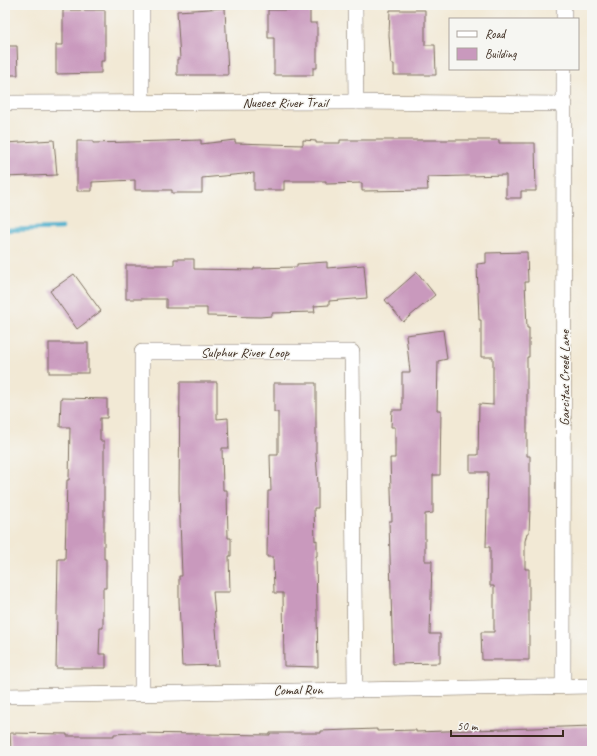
<svg xmlns="http://www.w3.org/2000/svg" width="597" height="756" viewBox="0 0 597 756" font-family="Caveat,sans-serif">
	<style>
		.lines { fill: none; stroke-linecap: round; stroke-linejoin: round }
		.stream { stroke: #4dafcc; stroke-width: 4.5 }
		.building { fill: #c999bd }
		.minor-casing { stroke: #7b6d5e; stroke-width: 16 }
		.minor { stroke: #fff; stroke-width: 15 }
		.labels { text-anchor: middle; dominant-baseline: central; stroke-width: 3; stroke-linejoin: round; paint-order: stroke }
		.street-label { font-size: 14px; fill: #3b2a1e; stroke: #f6f6f2 }
	</style>
	<rect width="100%" height="100%" fill="#f6f6f2"/>
	<filter id="ink" filterUnits="userSpaceOnUse"><feTurbulence type="fractalNoise" baseFrequency=".025" numOctaves="2"/><feDisplacementMap in="SourceGraphic" scale="8" xChannelSelector="R" yChannelSelector="G"/><feConvolveMatrix kernelMatrix="1 2 1 2 8 2 1 2 1" color-interpolation-filters="sRGB"/></filter>
	<filter id="wash" filterUnits="userSpaceOnUse"><feTurbulence type="fractalNoise" baseFrequency=".012" numOctaves="4" result="noise"/><feDisplacementMap in="SourceGraphic" scale="16" xChannelSelector="R" yChannelSelector="G"/><feGaussianBlur stdDeviation="0.9" result="paint"/><feColorMatrix in="noise" values="0 0 0 0 0 0 0 0 0 0 0 0 0 0 0 0 0 1.4 0 .05"/><feComposite in="paint" operator="in"/></filter>
	<g filter="url(#wash)">
		<rect width="100%" height="100%" fill="#f2e9d5"/>
		<g class="lines">
			<path class="stream" d="M5 230 62 228"/>
		</g>
		<g id="blocks">
			<g class="building">
				<path d="M225 8 228 75H177V59H180L177 11Z"/>
				<path d="M63 10H105V61H101V73L56 74V45H63Z"/>
				<path d="M268 10H310V23H317V68H313V75H274V38H268Z"/>
				<path d="M390 10H425V45H435L436 75H394V64H391L389 35Z"/>
				<path d="M5 46H17L18 75H5Z"/>
				<path d="M54 140 57 175 5 177V143Z"/>
				<path d="M201 140V144L235 140V143L303 145V140L316 141V143H340V140H499V143H535L536 191H521V198H506V175L427 177 428 190 362 191V183L326 184V181H284V190H254V173L202 178V193H172V190H135V180L92 182V191H77V141H93V143Z"/>
				<path d="M527 252 528 282H525L527 328H529V357H527V456H530V509L529 533H527L525 541V569H529V660H482L481 632H494V586H490V547H486L488 472H470V455H478L479 404 493 405V357H481V320H479L477 264 486 263V253Z"/>
				<path d="M174 259H194V269L254 270V268L297 267V264L327 262V268L364 265 367 298 329 301V305L314 306 315 312 272 313V316L260 317 207 316V308H166V299H126V265H174Z"/>
				<path d="M417 272 435 295 403 322 385 300Z"/>
				<path d="M74 274 101 311 77 329 50 291Z"/>
				<path d="M443 330 447 359 438 361 437 410H441L440 475H433V513L425 514V561H432L430 634H440V663L393 664 389 521H392L390 458H395V427H391L392 410H402V372H410L406 335Z"/>
				<rect x="49" y="343" width="39" height="30"/>
				<path d="M180 382H217V419L228 418 229 448H222L223 490H227L228 538H231V556H229L230 592H213L219 665 182 666 179 601V576H182L179 491Z"/>
				<path d="M274 383H316V454L318 484V508H314L315 541 317 540V556H316L318 667 284 666 283 593H274L273 557H267L268 491H271L270 455H278V412H274Z"/>
				<path d="M61 398 107 399V418H100V441H104V559H106V588H103V628H100L99 654H106V668H56L58 559H65L67 480H69L70 427H60Z"/>
				<path d="M592 726V751H11L10 733 67 734V736H114V734L132 733 270 735V733H321V731L348 730 377 729V731L416 730V732Z"/>
			</g>
		</g>
	</g>
	<g filter="url(#ink)">
		<use href="#blocks" fill-opacity="0" stroke="#7b6d5e" stroke-width="1"/>
		<g class="lines">
			<defs>
				<g id="minor">
					<path d="M355 5 356 102"/>
					<path d="M564 5V19"/>
					<path d="M142 102V5"/>
					<path d="M5 103 356 102 565 104"/>
					<path d="M563 686 564 69"/>
					<path d="M142 693V352H352L355 689"/>
					<path d="M5 696 592 686"/>
				</g>
			</defs>
			<use href="#minor" class="minor-casing"/>
			<use href="#minor" class="minor"/>
		</g>
	</g>
	<g class="labels">
		<g class="street-label">
			<text x="285" y="102">Nueces River Trail</text>
			<text x="245" y="352">Sulphur River Loop</text>
			<text transform="translate(564 378) rotate(-90)">Garcitas Creek Lane</text>
			<text transform="translate(298 690) rotate(-1)">Comal Run</text>
		</g>
	</g>
	<rect width="597" height="756" fill="none" stroke="#f6f6f2" stroke-width="20"/>
	<rect x="449" y="18" width="130" height="52" fill="#f6f6f2" stroke="#aba49d"/>
	<rect x="457" y="31" width="20" height="6" fill="#ffffff" stroke="#aba49d"/>
	<text x="485" y="38" font-size="12" fill="#3b2a1e">Road</text>
	<rect x="457" y="48" width="20" height="12" fill="#c999bd" stroke="#aba49d"/>
	<text x="485" y="58" font-size="12" fill="#3b2a1e">Building</text>
	<path d="M451 730v6h112v-6" fill="none" stroke="#3b2a1e" stroke-width="2"/>
	<text x="457" y="730" font-size="12" fill="#3b2a1e" stroke="#f6f6f2" stroke-width="3" paint-order="stroke">50 m</text>
</svg>
